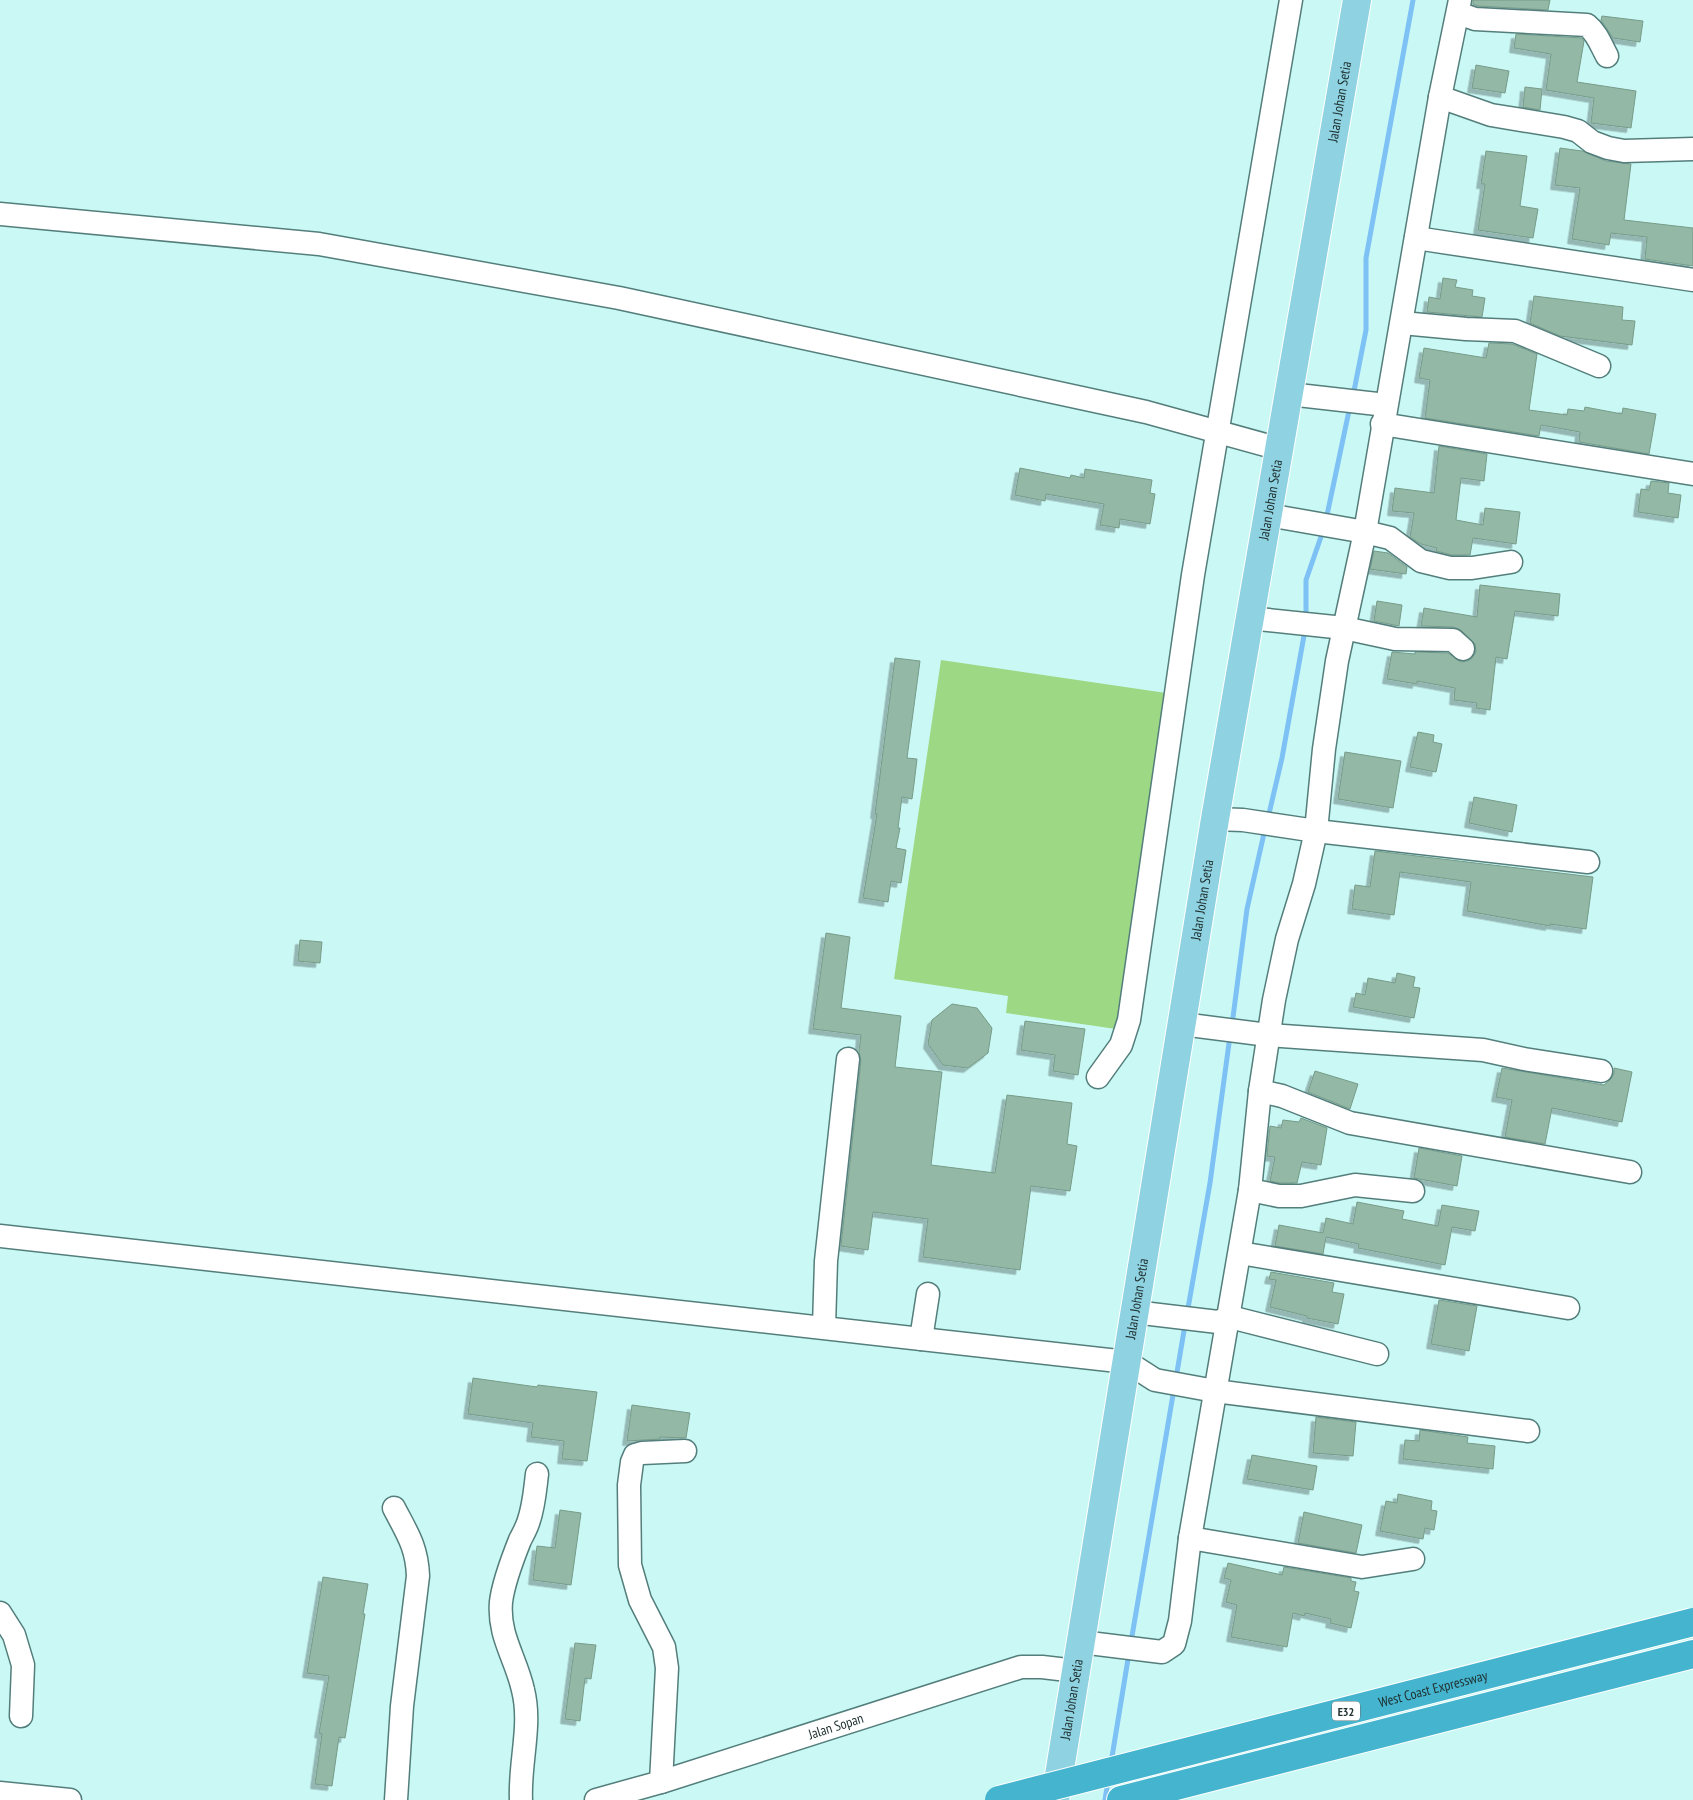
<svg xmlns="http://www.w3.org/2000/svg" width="1693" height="1800" viewBox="0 0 1693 1800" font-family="'PT Sans Narrow',sans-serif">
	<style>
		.green { fill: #9dd885 }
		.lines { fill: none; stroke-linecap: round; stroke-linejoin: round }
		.stream { stroke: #7dc1f5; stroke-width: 5 }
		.building { fill: #93b8a5; stroke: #779b89; filter: url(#shadow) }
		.minor-casing { stroke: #537e7b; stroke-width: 25 }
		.major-casing { stroke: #fff; stroke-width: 30 }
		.highway-casing { stroke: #fff; stroke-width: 30 }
		.minor { stroke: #fff; stroke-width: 22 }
		.major { stroke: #8fd2e2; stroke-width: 28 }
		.highway { stroke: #45b4ce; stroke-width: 28 }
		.highway-bridge-casing { stroke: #fff; stroke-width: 30; stroke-linecap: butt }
		.highway-bridge { stroke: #45b4ce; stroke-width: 28 }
		.labels { text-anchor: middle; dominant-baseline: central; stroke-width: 4.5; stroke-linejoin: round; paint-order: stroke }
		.shield { fill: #fff; stroke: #63706f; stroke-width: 1 }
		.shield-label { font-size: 12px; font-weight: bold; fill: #203231 }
		.street-label { font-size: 14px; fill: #203231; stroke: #fff }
	</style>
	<defs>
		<filter id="shadow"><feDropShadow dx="-4.5" dy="4.5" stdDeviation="0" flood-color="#0004"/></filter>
	</defs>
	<rect width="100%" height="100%" fill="#caf9f5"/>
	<path class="green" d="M941 660 1166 693 1116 1029 1006 1013 1008 996 894 979Z"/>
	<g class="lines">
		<g class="stream">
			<path d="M1353 396 1366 330V258L1413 0"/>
			<path d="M1326 520 1350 406"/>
			<path d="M1306 620V580L1323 531"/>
			<path d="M1268 818 1282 758 1305 630"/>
			<path d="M1232 1025 1247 909 1265 829"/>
			<path d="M1187 1314 1210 1183 1230 1036"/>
			<path d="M1176 1378 1185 1325"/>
			<path d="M1131 1642 1174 1389"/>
			<path d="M1111 1763 1129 1653"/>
			<path d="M1105 1800 1108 1781"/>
		</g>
	</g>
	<g class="building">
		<path d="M1473 0H1550L1548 10 1478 6 1473 4Z"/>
		<path d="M1602 16 1643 21 1640 42 1613 38 1601 20Z"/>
		<path d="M1516 34 1582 38 1584 41 1577 82 1636 91 1631 128 1591 123 1594 98 1546 90 1551 54 1514 48Z"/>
		<path d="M1476 65 1509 71 1505 93 1472 88Z"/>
		<path d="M1525 87 1542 89 1540 110 1523 107Z"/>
		<path d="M1560 148 1582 151 1606 161 1631 164 1624 220 1693 228V266L1645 259 1647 237 1611 233 1609 245 1572 239 1580 188 1555 185Z"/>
		<path d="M1486 151 1527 156 1520 206 1538 209 1533 238 1478 230 1485 184H1481Z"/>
		<path d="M1443 278 1457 280 1455 287 1473 290 1472 296 1485 298 1482 317 1427 312 1429 297 1440 299Z"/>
		<path d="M1534 296 1623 307 1622 320 1635 321 1632 345 1560 336 1530 323Z"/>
		<path d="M1489 343 1512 344 1537 354 1529 410 1567 415 1568 409 1584 411 1585 407 1622 414 1623 408 1656 414 1649 454 1579 442 1580 432 1541 425 1539 436 1425 418 1430 380 1419 378 1424 348 1486 358Z"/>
		<path d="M1439 446 1487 454 1484 481 1461 478 1456 520 1483 525 1485 508 1520 512 1516 544 1473 538 1470 555H1452L1436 551 1437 548 1421 544 1410 537 1414 513 1392 511 1395 488 1434 493Z"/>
		<path d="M1020 468 1070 478 1071 475 1084 478 1085 469 1152 480 1150 493 1155 494 1150 524 1120 519 1119 528 1100 525 1104 504 1046 494 1045 501 1015 495Z"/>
		<path d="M1651 481 1669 483 1668 493 1681 495 1678 518 1638 512 1641 489 1649 490Z"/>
		<path d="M1374 551 1388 553 1407 567 1406 574 1370 569Z"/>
		<path d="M1480 585 1560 594 1558 616 1515 611 1507 659 1496 657 1490 710 1476 708 1477 703 1454 700 1455 688 1417 681V684L1387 679 1392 652 1415 654V652L1448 653 1461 662 1468 661 1472 658 1476 652 1475 644 1461 630 1453 627 1421 626 1424 608 1477 617Z"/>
		<path d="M1377 601 1402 605 1399 626 1374 621Z"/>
		<path d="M895 658 920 661 907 758 917 759 914 784 912 799 902 797 898 828H900L896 848 906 850 901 883 891 881 888 902 863 898 877 814H875Z"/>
		<path d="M1418 732 1434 735 1433 742 1442 744 1436 772 1410 767Z"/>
		<path d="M1345 752 1401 761 1393 808 1338 799Z"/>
		<path d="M1474 797 1517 805 1512 832 1469 823Z"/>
		<path d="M1375 851 1593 877 1586 929 1550 924V926L1467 911 1471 882 1400 872 1394 915 1352 909 1355 885 1370 887Z"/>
		<path d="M826 933 850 937 841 1008 901 1016 895 1067 942 1072 931 1165 995 1173 1007 1095 1072 1103 1067 1144 1077 1146 1070 1191 1031 1186 1020 1270 923 1257 928 1219 873 1212 868 1250 841 1246 861 1060 859 1052 861 1035 813 1029Z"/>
		<path d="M300 940 322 942 320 963 298 961Z"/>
		<path d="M1397 973 1415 977 1413 987 1420 988 1414 1018 1353 1007 1356 993 1365 995 1368 978 1395 983Z"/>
		<path d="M952 1004 977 1008 992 1028 988 1053 968 1068 943 1065 928 1044 932 1020Z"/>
		<path d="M1025 1021 1085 1029 1078 1075 1053 1071 1055 1055 1021 1050Z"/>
		<path d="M1502 1068 1604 1085 1611 1079 1614 1073V1068L1632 1072 1622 1122 1552 1108 1545 1144 1505 1137 1512 1100 1496 1097Z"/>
		<path d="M1315 1071 1358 1084 1350 1109 1308 1092Z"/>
		<path d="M1301 1118 1327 1128 1321 1165 1302 1162 1297 1183H1280L1270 1181 1275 1157 1267 1156 1270 1126 1281 1128 1283 1120 1299 1122Z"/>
		<path d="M1419 1148 1462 1156 1457 1186 1414 1178Z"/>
		<path d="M1357 1202 1404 1211 1402 1219 1438 1226 1442 1205 1479 1211 1475 1231 1452 1227 1445 1265 1358 1248 1359 1244 1326 1237 1323 1254 1275 1246 1279 1225 1323 1233 1326 1218 1353 1224Z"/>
		<path d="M1271 1272 1334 1283 1332 1292 1344 1294 1338 1324 1307 1318V1316L1270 1307 1276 1280 1269 1279Z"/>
		<path d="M1439 1300 1477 1306 1469 1351 1431 1344Z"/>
		<path d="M473 1378 537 1387 538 1385 597 1392 587 1461 562 1459 564 1441 531 1437 533 1423 468 1414Z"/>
		<path d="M632 1405 690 1413 686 1438 660 1437V1439L627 1441Z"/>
		<path d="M1316 1417 1356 1422 1353 1456 1313 1453Z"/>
		<path d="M1420 1430 1468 1437 1467 1443 1495 1446 1493 1469 1403 1459 1405 1440 1419 1441Z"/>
		<path d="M1252 1455 1317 1466 1313 1490 1247 1479Z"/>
		<path d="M1398 1494 1432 1501 1431 1510 1437 1511 1434 1530 1425 1528 1423 1539 1380 1531 1386 1501 1397 1503Z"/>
		<path d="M560 1510 581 1513 571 1585 533 1580 537 1546 555 1548Z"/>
		<path d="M1304 1512 1362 1525 1356 1553 1298 1543Z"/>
		<path d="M1228 1563 1282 1575 1284 1567 1351 1578V1581L1356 1582 1354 1591 1359 1592 1351 1628 1330 1623 1331 1619 1305 1613 1304 1616 1293 1613 1287 1647 1231 1637 1237 1605 1226 1602 1231 1580 1224 1578Z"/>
		<path d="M323 1577 368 1584 363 1614H365L345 1738 339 1737 332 1786 315 1784 322 1734 319 1733 329 1676 307 1673Z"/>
		<path d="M575 1643 596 1645 591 1679 585 1678 580 1721 565 1719Z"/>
	</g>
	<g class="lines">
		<defs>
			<g id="minor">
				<path d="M1458 13 1475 19 1587 25C1597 33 1601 45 1607 56"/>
				<path d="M1440 97 1491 115 1564 127 1578 131 1592 142 1608 148 1624 151 1693 149"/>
				<path d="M0 214 319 244 619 298 1146 412 1280 449"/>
				<path d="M1416 238 1693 280"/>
				<path d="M1402 323 1466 329 1515 331 1599 366"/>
				<path d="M1289 394 1386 405"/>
				<path d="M1382 424 1693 474"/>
				<path d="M1268 515 1365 532 1390 538 1421 561 1450 568H1472L1511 562"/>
				<path d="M1249 618 1344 628 1395 639 1453 640 1463 649"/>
				<path d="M1215 819 1243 820 1316 831 1588 862"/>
				<path d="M1182 1024 1268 1035 1483 1050 1524 1059 1601 1071"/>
				<path d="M1098 1077 1121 1045 1129 1020 1193 575 1291 0"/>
				<path d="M1260 1091 1282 1096 1350 1123 1630 1172"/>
				<path d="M1250 1190 1279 1196H1301L1355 1185 1413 1191"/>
				<path d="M0 1236 1127 1362 1155 1380 1215 1391 1528 1431"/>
				<path d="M1240 1253 1568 1308"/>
				<path d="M1134 1312 1218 1322 1230 1317 1377 1354"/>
				<path d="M824 1327 826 1261 848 1059"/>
				<path d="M921 1339 928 1294"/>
				<path d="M394 1508C407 1533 417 1547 418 1576L402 1706 396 1800"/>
				<path d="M1190 1538 1362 1567 1413 1559"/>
				<path d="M0 1613 14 1635 23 1665 21 1716"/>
				<path d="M1081 1642 1162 1652 1174 1644 1180 1621 1190 1538 1250 1190 1260 1091 1274 1000 1287 939 1304 884 1316 831 1324 749 1337 661 1365 532 1440 97 1460 0"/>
				<path d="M661 1782 667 1668 664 1647 640 1600 630 1565 629 1485 632 1462 635 1455 642 1453 685 1451"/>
				<path d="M0 1793 70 1800"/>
				<path d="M521 1800C519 1764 532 1725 523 1690 516 1658 498 1636 501 1602 503 1585 514 1555 520 1540 523 1534 526 1529 528 1523 534 1507 535 1490 537 1474"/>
				<path id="s1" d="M596 1800 661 1782 1021 1667H1042L1076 1671"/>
			</g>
			<g id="major">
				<path id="s2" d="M1055 1800 1215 819 1357 0"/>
			</g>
			<path id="highway" d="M1121 1800 1693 1654"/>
		</defs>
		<use href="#minor" class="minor-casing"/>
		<use href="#major" class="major-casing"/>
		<use href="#highway" class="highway-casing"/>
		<use href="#minor" class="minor"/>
		<use href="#major" class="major"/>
		<use href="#highway" class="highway"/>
		<defs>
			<g id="highway-bridge">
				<path id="s3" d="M999 1800 1693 1622"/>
			</g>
		</defs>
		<use href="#highway-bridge" class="highway-bridge-casing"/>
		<use href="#highway-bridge" class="highway-bridge"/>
	</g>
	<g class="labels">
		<rect class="shield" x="1332" y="1701.5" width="28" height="19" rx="4"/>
		<g class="shield-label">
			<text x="1346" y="1711">E32</text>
		</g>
		<g class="street-label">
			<text stroke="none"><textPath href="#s2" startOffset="1722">Jalan Johan Setia</textPath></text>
			<text stroke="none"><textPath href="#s2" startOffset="1318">Jalan Johan Setia</textPath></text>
			<text stroke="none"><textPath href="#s2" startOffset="912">Jalan Johan Setia</textPath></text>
			<text stroke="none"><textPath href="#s2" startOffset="508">Jalan Johan Setia</textPath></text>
			<text stroke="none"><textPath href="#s3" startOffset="448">West Coast Expressway</textPath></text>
			<text stroke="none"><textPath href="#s2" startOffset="102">Jalan Johan Setia</textPath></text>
			<text stroke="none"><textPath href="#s1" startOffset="251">Jalan Sopan</textPath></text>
		</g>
	</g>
</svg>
